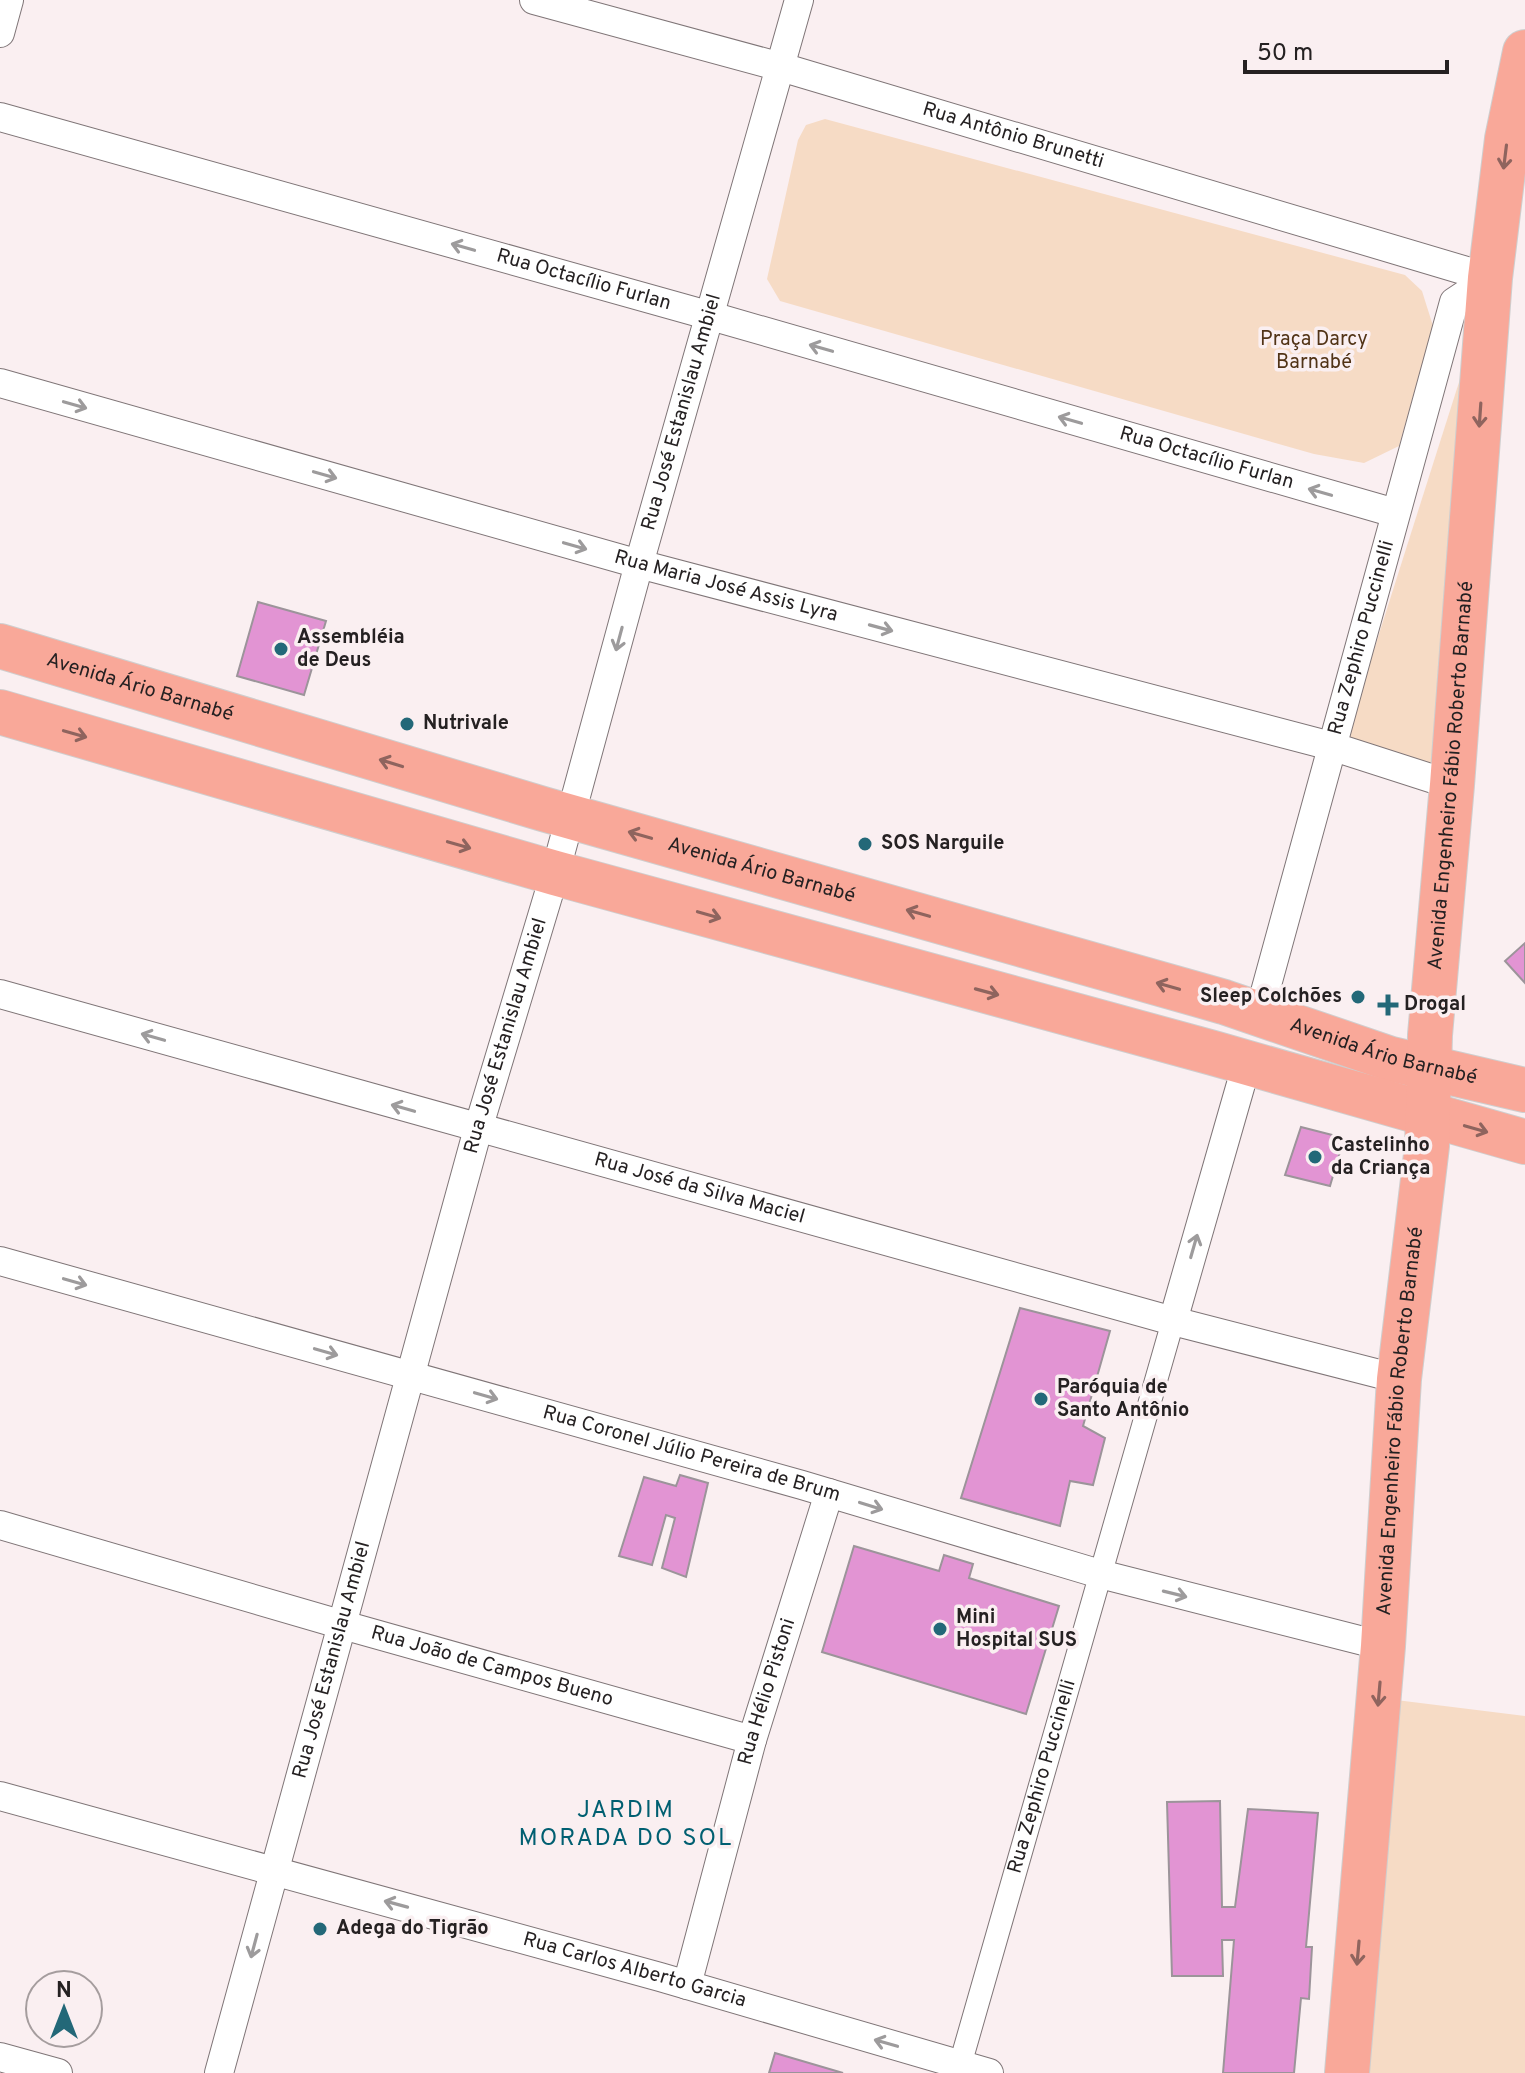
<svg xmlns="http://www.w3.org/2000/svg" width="1525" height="2073" viewBox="0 0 1525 2073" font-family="Overpass,sans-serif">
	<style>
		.green { fill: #f6dbc5 }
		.building { fill: #e294d3; stroke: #9c949a; stroke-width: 2 }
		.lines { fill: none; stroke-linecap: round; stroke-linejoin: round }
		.pedestrian-casing { stroke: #7f7577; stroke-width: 24 }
		.minor-casing { stroke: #7f7577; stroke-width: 30 }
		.primary-casing { stroke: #cfcece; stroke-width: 46 }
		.pedestrian { stroke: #fff; stroke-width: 22 }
		.minor { stroke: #fff; stroke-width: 28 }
		.primary { stroke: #f9a899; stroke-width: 44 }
		.oneway { stroke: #8f645e }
		.oneway2 { stroke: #9d9b9c }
		.poi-dot { fill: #236878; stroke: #faeff1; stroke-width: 3 }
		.labels { text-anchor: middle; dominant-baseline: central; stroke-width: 7; stroke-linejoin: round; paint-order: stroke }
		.street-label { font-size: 20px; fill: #252122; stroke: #faeff1 }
		.park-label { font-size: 20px; fill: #513316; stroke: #faeff1 }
		.poi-label { font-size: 20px; font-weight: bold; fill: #252122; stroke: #faeff1; text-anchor: start }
		.quarter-label { font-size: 24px; letter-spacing: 2px; fill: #005f71; stroke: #faeff1 }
	</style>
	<rect width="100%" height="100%" fill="#faeff1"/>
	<g class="green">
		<path d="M825 119 1405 275 1422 291 1433 326 1399 446 1364 463 1314 454 780 301 767 279 798 140 806 125Z"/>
		<path d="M1467 357 1440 770 1345 741Z"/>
		<path d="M1396 1700 1525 1716V2073H1364Z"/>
	</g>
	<g class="building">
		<path d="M258 602 326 621 304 695 237 676Z"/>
		<path d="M1525 943V983L1505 961Z"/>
		<path d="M1301 1127 1344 1138 1330 1186 1285 1175Z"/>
		<path d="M1020 1308 1110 1331 1083 1426 1105 1438 1093 1485 1070 1481 1060 1526 961 1498Z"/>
		<path d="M680 1475 708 1483 686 1577 662 1568 675 1518 666 1515 652 1565 619 1556 644 1477 676 1486Z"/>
		<path d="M854 1546 939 1571 944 1555 973 1564 969 1578 1059 1606 1026 1714 822 1652Z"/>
		<path d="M1220 1801 1222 1907H1235L1248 1809 1318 1813 1306 1947H1312L1309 1999 1301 1998 1294 2073H1223L1234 1940H1222L1223 1976H1172L1167 1802Z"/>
		<path d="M775 2053 843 2073H769Z"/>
	</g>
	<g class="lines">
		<defs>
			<g id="pedestrian">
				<path id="s1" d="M960 2065 1173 1321"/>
			</g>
			<g id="minor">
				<path id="s2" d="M534 0 781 67 1490 278"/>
				<path d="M0 33 9 0"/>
				<path id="s3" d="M0 117 711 316 1395 513"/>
				<path id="s4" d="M0 383 639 564 1331 746 1452 785"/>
				<path id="s5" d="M0 994 1173 1321 1399 1379"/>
				<path id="s6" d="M1259 1014 1454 302 1490 278"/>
				<path id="s7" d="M0 1261 802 1485 1100 1574 1383 1646"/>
				<path d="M1173 1321 1247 1063"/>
				<path id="s8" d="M0 1525 343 1625 752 1740"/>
				<path id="s9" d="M0 1796 660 1977 989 2073"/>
				<path id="s10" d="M687 1985 752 1740 829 1493"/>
				<path d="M0 2057 58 2073"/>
				<path id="s11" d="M219 2073 478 1129 555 873 639 564 799 0"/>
			</g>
			<g id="primary">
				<path id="s12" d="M0 646 543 809 1224 1002 1391 1059 1525 1090"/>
				<path d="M0 712 555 873 1213 1053 1525 1142"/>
				<path id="s13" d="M1347 2073 1383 1646 1399 1379 1427 1146 1430 1035 1452 785 1490 278 1507 139 1525 52"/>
			</g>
		</defs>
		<use href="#pedestrian" class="pedestrian-casing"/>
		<use href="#minor" class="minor-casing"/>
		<use href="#primary" class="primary-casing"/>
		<use href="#pedestrian" class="pedestrian"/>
		<use href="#minor" class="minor"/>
		<use href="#primary" class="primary"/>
	</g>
	<defs><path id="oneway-shaft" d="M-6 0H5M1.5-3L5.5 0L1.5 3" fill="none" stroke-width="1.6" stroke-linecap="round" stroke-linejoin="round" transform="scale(2)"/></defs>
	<g class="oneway">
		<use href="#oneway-shaft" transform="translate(1505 157) rotate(97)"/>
		<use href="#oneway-shaft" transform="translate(1480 415) rotate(94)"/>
		<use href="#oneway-shaft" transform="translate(75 734) rotate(16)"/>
		<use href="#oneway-shaft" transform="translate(391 763) rotate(-163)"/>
		<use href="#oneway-shaft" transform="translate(640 835) rotate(-164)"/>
		<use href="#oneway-shaft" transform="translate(459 845) rotate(16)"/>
		<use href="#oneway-shaft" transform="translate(918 913) rotate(-164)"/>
		<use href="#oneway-shaft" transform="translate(709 915) rotate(16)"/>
		<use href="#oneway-shaft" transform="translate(1168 986) rotate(-164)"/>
		<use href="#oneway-shaft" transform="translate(987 992) rotate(15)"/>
		<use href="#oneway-shaft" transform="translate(1476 1129) rotate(16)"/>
		<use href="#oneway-shaft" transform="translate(1379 1694) rotate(95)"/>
		<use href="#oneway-shaft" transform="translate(1358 1953) rotate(95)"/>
	</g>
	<g class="oneway2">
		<use href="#oneway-shaft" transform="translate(463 247) rotate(-164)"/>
		<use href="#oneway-shaft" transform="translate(821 348) rotate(-164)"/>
		<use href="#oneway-shaft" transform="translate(75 405) rotate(16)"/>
		<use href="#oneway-shaft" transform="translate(1070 420) rotate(-164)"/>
		<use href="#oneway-shaft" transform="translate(325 475) rotate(16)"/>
		<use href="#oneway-shaft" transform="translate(1320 492) rotate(-164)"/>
		<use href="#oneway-shaft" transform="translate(575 546) rotate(16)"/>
		<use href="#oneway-shaft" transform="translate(881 628) rotate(15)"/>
		<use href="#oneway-shaft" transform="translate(619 639) rotate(105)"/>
		<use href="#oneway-shaft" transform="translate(153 1037) rotate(-164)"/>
		<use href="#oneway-shaft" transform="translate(403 1108) rotate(-164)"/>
		<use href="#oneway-shaft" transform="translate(1194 1246) rotate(-74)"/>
		<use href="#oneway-shaft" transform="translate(75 1282) rotate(16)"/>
		<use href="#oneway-shaft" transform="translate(326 1352) rotate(16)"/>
		<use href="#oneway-shaft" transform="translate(486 1396) rotate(16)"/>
		<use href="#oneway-shaft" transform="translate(871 1506) rotate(17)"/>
		<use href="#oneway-shaft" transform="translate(1175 1594) rotate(14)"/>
		<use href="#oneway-shaft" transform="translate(396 1904) rotate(-165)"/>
		<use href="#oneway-shaft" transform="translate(254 1946) rotate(105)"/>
		<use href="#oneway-shaft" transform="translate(886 2043) rotate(-164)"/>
	</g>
	<g class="poi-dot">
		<circle cx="281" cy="649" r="8"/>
		<circle cx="407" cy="724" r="8"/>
		<circle cx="865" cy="844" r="8"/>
		<circle cx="1358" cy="997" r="8"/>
		<path d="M1384 993h8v8h8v8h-8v8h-8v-8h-8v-8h8z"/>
		<circle cx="1315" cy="1157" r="8"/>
		<circle cx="1041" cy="1399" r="8"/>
		<circle cx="940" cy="1629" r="8"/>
		<circle cx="320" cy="1929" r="8"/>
	</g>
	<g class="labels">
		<g class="street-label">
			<text stroke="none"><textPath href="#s2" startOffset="498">Rua Antônio Brunetti</textPath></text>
			<text stroke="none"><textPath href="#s3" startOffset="606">Rua Octacílio Furlan</textPath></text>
			<text stroke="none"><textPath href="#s11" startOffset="1724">Rua José Estanislau Ambiel</textPath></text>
			<text stroke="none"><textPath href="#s3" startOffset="1254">Rua Octacílio Furlan</textPath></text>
			<text stroke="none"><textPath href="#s4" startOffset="754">Rua Maria José Assis Lyra</textPath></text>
			<text stroke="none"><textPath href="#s6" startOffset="390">Rua Zephiro Puccinelli</textPath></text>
			<text stroke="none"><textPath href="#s12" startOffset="146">Avenida Ário Barnabé</textPath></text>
			<text stroke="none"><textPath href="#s13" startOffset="1302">Avenida Engenheiro Fábio Roberto Barnabé</textPath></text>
			<text stroke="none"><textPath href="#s12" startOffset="794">Avenida Ário Barnabé</textPath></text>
			<text stroke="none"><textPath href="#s11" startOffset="1076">Rua José Estanislau Ambiel</textPath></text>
			<text stroke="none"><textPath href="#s12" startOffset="1442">Avenida Ário Barnabé</textPath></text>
			<text stroke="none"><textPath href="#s5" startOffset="726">Rua José da Silva Maciel</textPath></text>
			<text stroke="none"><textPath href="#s13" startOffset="654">Avenida Engenheiro Fábio Roberto Barnabé</textPath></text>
			<text stroke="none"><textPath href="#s7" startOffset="718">Rua Coronel Júlio Pereira de Brum</textPath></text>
			<text stroke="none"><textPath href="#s11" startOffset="428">Rua José Estanislau Ambiel</textPath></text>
			<text stroke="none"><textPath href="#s8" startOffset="512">Rua João de Campos Bueno</textPath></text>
			<text stroke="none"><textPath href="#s10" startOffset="304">Rua Hélio Pistoni</textPath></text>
			<text stroke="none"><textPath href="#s1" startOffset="300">Rua Zephiro Puccinelli</textPath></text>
			<text stroke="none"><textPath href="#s9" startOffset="658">Rua Carlos Alberto Garcia</textPath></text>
		</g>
		<g class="park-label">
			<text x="1314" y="340">Praça Darcy<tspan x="1314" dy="23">Barnabé</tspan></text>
		</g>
		<g class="poi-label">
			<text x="297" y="638">Assembléia<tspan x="297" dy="23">de Deus</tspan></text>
			<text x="423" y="724">Nutrivale</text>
			<text x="881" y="844">SOS Narguile</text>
			<text x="1342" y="997" text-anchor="end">Sleep Colchões</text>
			<text x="1404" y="1005">Drogal</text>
			<text x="1331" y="1146">Castelinho<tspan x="1331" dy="23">da Criança</tspan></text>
			<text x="1057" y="1388">Paróquia de<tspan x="1057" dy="23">Santo Antônio</tspan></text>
			<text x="956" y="1618">Mini<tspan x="956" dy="23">Hospital SUS</tspan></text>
			<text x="336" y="1929">Adega do Tigrão</text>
		</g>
		<g class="quarter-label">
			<text x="626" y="1811">JARDIM<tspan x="626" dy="28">MORADA DO SOL</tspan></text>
		</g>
	</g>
	<g transform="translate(64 2009)"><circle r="38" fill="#faeff1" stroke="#a59d9e" stroke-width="2"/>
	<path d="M0-6L14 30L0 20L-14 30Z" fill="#236878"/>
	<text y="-12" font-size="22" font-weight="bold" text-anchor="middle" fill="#252122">N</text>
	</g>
	<path d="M1245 60v12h202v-12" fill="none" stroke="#252122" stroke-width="4"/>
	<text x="1257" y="60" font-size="24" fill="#252122" stroke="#faeff1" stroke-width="6" paint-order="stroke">50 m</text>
</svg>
